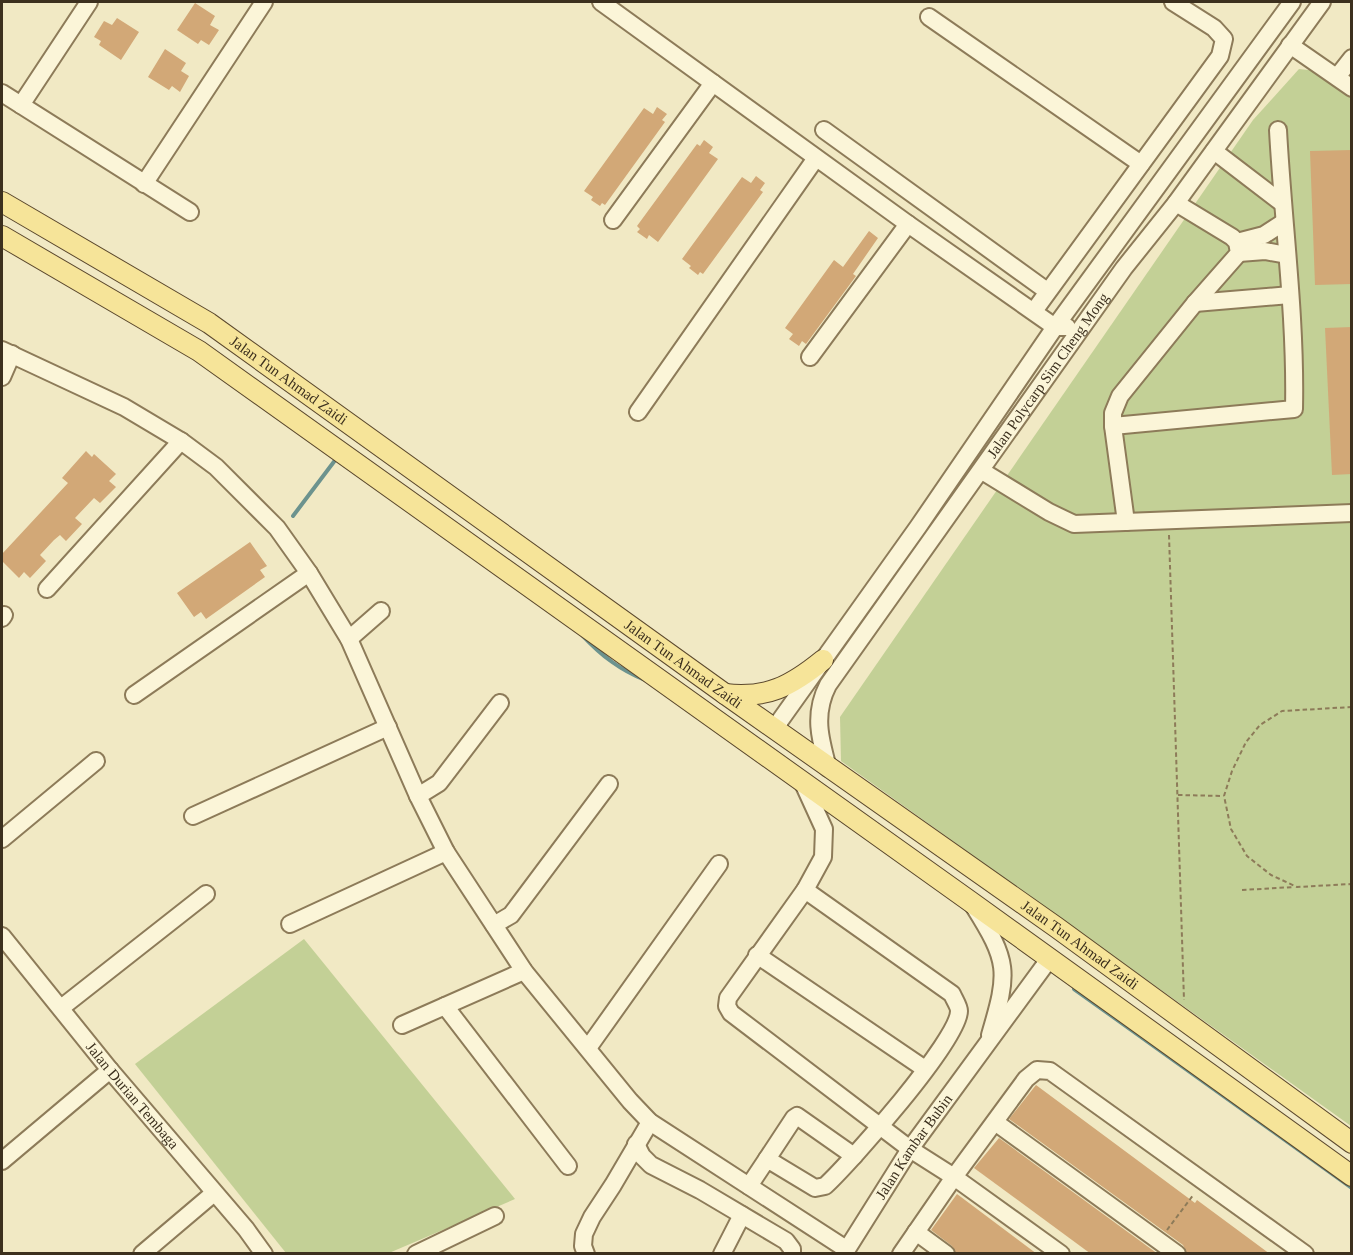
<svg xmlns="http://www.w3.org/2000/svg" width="1353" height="1255" viewBox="0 0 1353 1255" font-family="Georgia,serif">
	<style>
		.green { fill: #c3d096 }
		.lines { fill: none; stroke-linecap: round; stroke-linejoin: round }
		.stream { stroke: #6c938e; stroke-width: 4 }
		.building { fill: #d2a877 }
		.minor-casing { stroke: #8d7b59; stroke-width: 20 }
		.major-casing { stroke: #5b482d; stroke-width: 22 }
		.path { stroke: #8d7b59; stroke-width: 2; stroke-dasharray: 4.5 3; stroke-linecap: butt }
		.minor { stroke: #fbf5d8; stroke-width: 16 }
		.major { stroke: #f6e499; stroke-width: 20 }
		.labels { text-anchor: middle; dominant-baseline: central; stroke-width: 6; stroke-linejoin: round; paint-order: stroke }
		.street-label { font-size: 15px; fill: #3c301e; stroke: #f8f2d4 }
	</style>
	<rect width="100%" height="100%" fill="#f1e9c4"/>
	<g class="green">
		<path d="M1299 69 1345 74 1351 78V1126L841 761 840 717 1253 120Z"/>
		<path d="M304 939 515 1199 389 1253H286L135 1064Z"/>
	</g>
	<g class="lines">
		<g class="stream">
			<path d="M293 516 336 459 339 460"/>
			<path d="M583 636C602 656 620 670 645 680"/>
			<path d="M1074 989 1352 1188"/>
		</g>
	</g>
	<g class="building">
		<path d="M195 3 215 16 210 25 219 30 209 45 201 40 198 44 177 30Z"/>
		<path d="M117 18 139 32 121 60 99 45 101 41 94 37 104 21 112 25Z"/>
		<path d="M165 49 186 63 181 71 189 76 180 92 172 86 169 90 148 77Z"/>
		<path d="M657 107 667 114 662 120 665 122 605 205 602 203 600 206 591 200 593 197 584 191 644 108 653 114Z"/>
		<path d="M704 140 713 147 709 153 718 159 658 242 649 235 647 239 637 232 640 229 637 226 697 144 700 146Z"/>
		<path d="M1352 150V284L1315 285 1310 151Z"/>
		<path d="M756 176 765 183 760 190 763 192 703 274 700 272 698 275 689 268 691 266 682 259 742 177 751 183Z"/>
		<path d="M869 231 878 238 853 274 856 276 806 344 802 341 799 346 789 339 793 334 785 328 834 260 843 267Z"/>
		<path d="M1352 327V474L1332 475 1325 328Z"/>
		<path d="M86 451 92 457 94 454 116 474 109 481 116 487 100 503 94 498 75 518 82 524 66 541 60 535 54 540 40 555 46 561 30 578 24 572 19 578 2 561V554L68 483 62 478Z"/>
		<path d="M250 542 267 566 260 570 265 577 206 619 201 612 194 617 177 593Z"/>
		<path d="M1036 1085 1195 1203 1197 1200 1270 1254H1187L1183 1245 1009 1119Z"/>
		<path d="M999 1138 1158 1254H1091L974 1168Z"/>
		<path d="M957 1194 1037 1254H956L952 1246 931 1230Z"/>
	</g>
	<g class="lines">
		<defs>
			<g id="minor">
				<path d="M601 2 908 224 1055 327H1067"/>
				<path d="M929 17 1141 164"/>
				<path d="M1290 45 1352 88"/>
				<path d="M1337 77 1352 58"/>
				<path d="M2 93 190 212"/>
				<path d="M21 105 89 2"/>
				<path d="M824 130 1047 291"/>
				<path d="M1214 151 1282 203"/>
				<path d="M144 184 264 2"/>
				<path d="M613 220 713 83"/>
				<path d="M1237 242 1264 235 1284 222"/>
				<path d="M1239 253 1265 251 1287 255"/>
				<path d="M1195 303 1290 295"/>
				<path d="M1034 311 1220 56 1224 39 1214 28 1173 2"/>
				<path d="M2 350 124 407 181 441 216 467 277 528 309 573 349 639 418 796 446 852 524 971 630 1101 650 1122 846 1249"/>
				<path d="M810 357 908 224"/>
				<path d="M2 377 12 354"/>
				<path d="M638 412 816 158"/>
				<path d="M1113 426 1294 409C1296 316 1283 223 1278 130"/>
				<path d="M982 471 1049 512 1074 524 1352 513"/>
				<path d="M1126 522 1113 426V413L1120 396 1195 303 1239 253 1237 242 1232 237 1176 203"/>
				<path d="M47 589 181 441"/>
				<path d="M2 618 4 615"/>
				<path d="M349 639 381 611"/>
				<path d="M134 695 309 573"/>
				<path d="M774 729 918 527 1055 327 1292 2"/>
				<path id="s1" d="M828 768C820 739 813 714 828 685L1124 268 1176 203 1322 2"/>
				<path d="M803 783 824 829 823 857 805 890 728 998 727 1006 731 1013 910 1149 954 1177 1061 1254"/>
				<path d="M418 796 439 783 500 703"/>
				<path d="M193 816 388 727"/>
				<path d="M2 839 96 761"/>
				<path d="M973 905C1009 962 1009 971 990 1035"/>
				<path d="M290 924 446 852"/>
				<path d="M494 925 511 915 609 784"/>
				<path id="s2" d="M2 936 110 1070 246 1229 264 1254"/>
				<path d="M757 955 925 1069"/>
				<path d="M445 1006 568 1166"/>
				<path d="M61 1008 206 894"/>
				<path d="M402 1025 524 971"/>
				<path d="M588 1048 719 864"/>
				<path d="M995 1122 1177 1254"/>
				<path d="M636 1144 642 1156 651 1165 700 1190 786 1241 792 1249V1254"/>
				<path d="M767 1159 794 1118 797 1116 854 1156"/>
				<path d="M2 1161 110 1070"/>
				<path d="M749 1186 767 1159 815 1188 825 1186C850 1163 959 1040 959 1011 959 1006 954 999 952 994L805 890"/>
				<path d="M916 1232 946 1254"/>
				<path d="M142 1254 214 1193"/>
				<path d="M416 1254 495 1216"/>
				<path d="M586 1254 583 1246 584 1234 592 1217 613 1185 650 1122"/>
				<path d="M722 1254 742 1215"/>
				<path id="s3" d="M844 1254 910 1149 1050 958"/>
				<path d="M901 1254 954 1177 1026 1079 1037 1070 1050 1071 1305 1254"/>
			</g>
			<g id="major">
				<path id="s4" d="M2 202 209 323 725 694 1056 927 1352 1143"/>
				<path d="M2 236 199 351 971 902 1352 1176"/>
				<path d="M725 694C767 699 791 686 823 660"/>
			</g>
		</defs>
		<use href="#minor" class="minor-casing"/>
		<use href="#major" class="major-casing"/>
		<g class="path">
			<path d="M1169 535 1184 1000"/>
			<path d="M1352 707 1282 711 1260 725 1246 742 1232 771 1224 796 1231 829 1247 856 1271 875 1297 887 1352 884"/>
			<path d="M1178 795 1223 796"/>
			<path d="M1242 890 1294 887"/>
			<path d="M1167 1230 1194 1194"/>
		</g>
		<use href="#minor" class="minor"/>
		<use href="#major" class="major"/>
	</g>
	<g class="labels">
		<g class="street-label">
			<text stroke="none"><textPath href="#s1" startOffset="465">Jalan Polycarp Sim Cheng Mong</textPath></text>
			<text stroke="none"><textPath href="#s4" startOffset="338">Jalan Tun Ahmad Zaidi</textPath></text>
			<text stroke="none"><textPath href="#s4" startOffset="824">Jalan Tun Ahmad Zaidi</textPath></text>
			<text stroke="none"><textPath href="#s4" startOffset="1310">Jalan Tun Ahmad Zaidi</textPath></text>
			<text stroke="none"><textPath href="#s2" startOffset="206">Jalan Durian Tembaga</textPath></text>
			<text stroke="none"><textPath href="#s3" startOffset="128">Jalan Kambar Bubin</textPath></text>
		</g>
	</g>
	<rect width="1353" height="1255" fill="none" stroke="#3c301e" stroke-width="6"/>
</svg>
